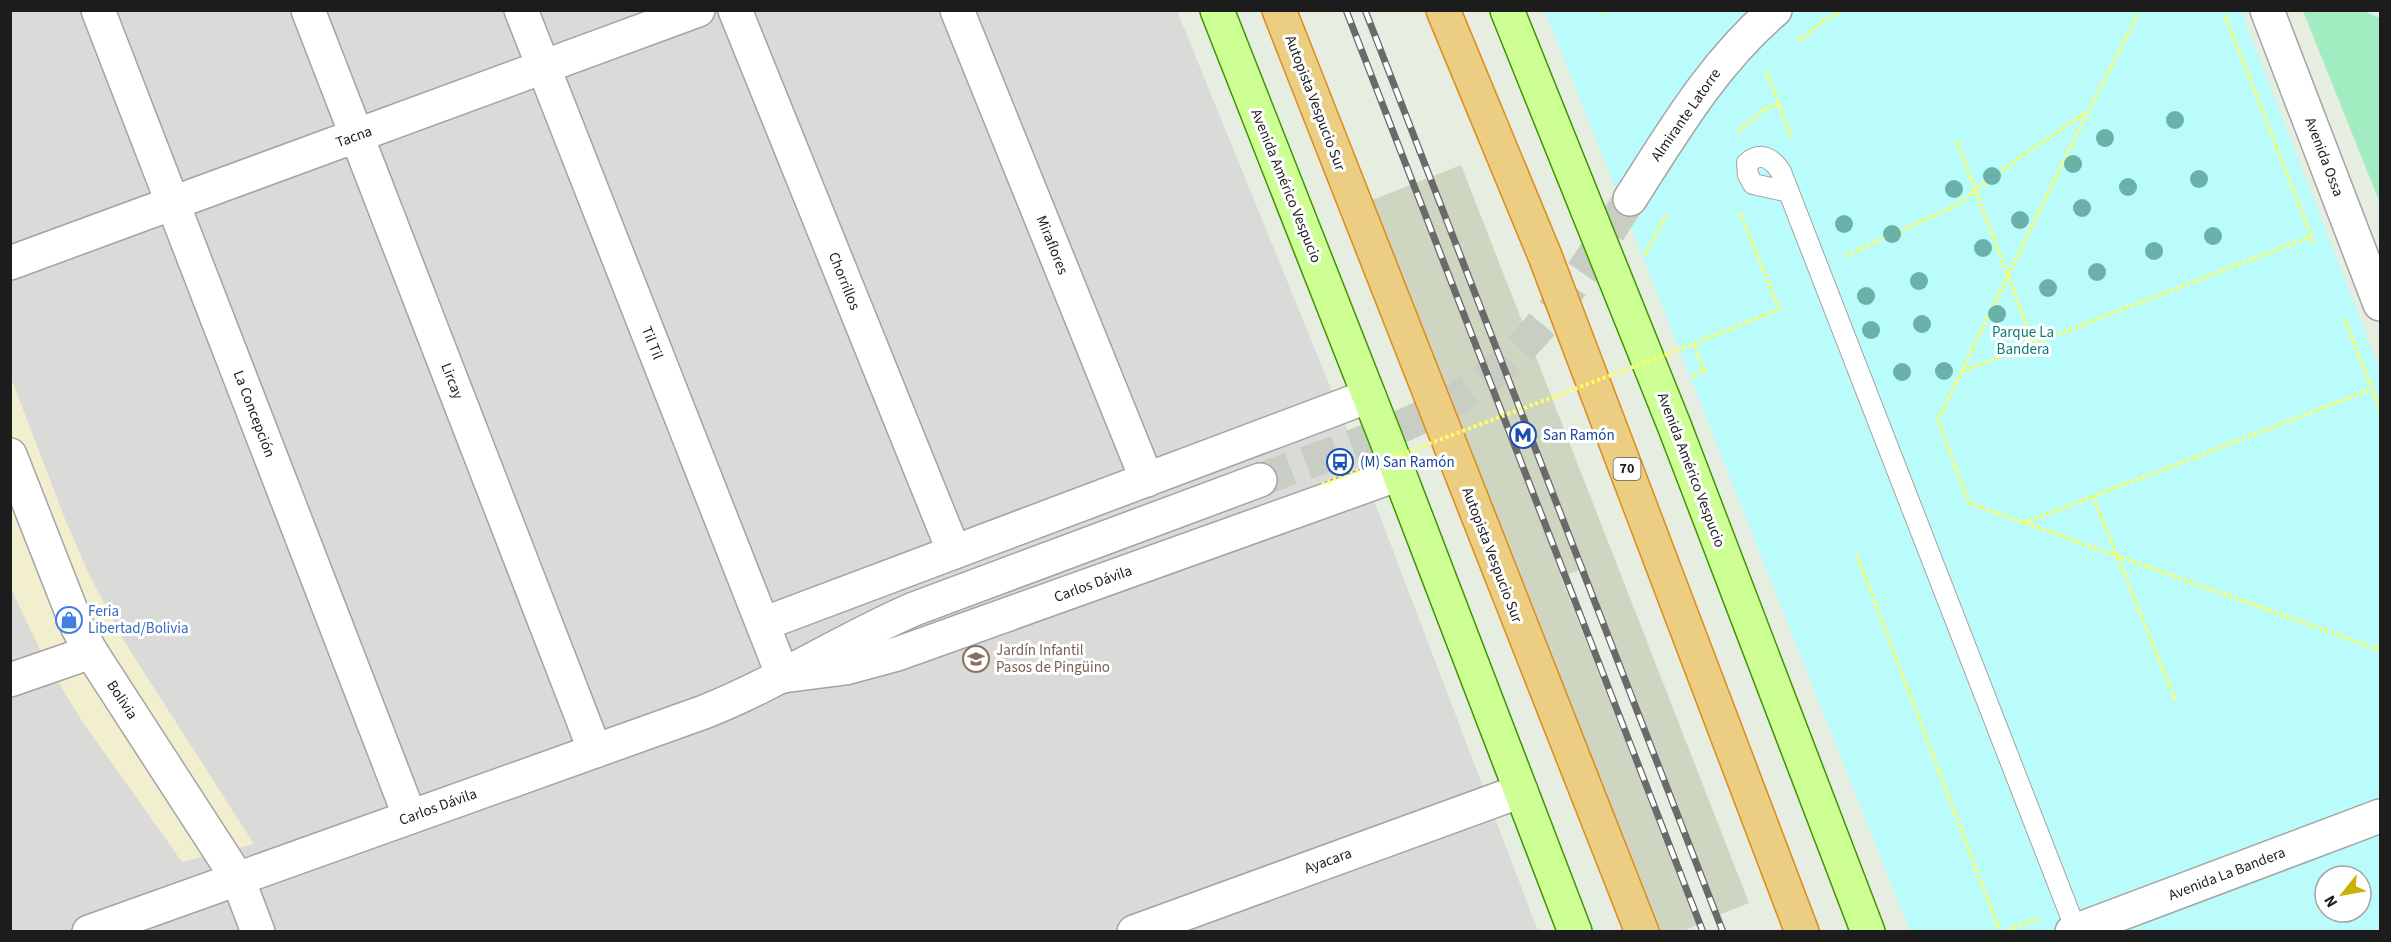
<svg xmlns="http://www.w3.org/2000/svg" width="2391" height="942" viewBox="0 0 2391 942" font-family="'Source Sans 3',sans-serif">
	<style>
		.residential { fill: #dadad9 }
		.commercial { fill: #f1efce }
		.grass { fill: #a2ecc1 }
		.park { fill: #b9fcfb; fill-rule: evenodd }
		.building { fill: #ced5c1 }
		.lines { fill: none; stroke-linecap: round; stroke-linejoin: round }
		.tertiary-tunnel { stroke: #c8cec3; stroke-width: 33; stroke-dasharray: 33 16; stroke-linecap: butt }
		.service-casing { stroke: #a3a3a3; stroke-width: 22 }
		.minor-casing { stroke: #a3a3a3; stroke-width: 36 }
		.tertiary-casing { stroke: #a3a3a3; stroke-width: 36 }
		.primary-casing { stroke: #3f9400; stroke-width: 36 }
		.motorway-casing { stroke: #e18919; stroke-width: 36 }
		.path { stroke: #feff61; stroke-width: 4; stroke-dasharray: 3 3; stroke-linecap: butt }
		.service { stroke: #fff; stroke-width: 20 }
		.minor { stroke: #fff; stroke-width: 33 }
		.tertiary { stroke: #fff; stroke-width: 33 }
		.primary { stroke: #cdff95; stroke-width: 33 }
		.motorway { stroke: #ebce82; stroke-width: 33 }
		.rail-casing { stroke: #6a6a6a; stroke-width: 7 }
		.rail { stroke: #fff; stroke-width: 4.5; stroke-dasharray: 14; stroke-linecap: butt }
		.path-bridge { stroke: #feff61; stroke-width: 4; stroke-dasharray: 3 3; stroke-linecap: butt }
		.tree { fill: #6ab1aa }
		.labels { text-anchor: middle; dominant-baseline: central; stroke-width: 6; stroke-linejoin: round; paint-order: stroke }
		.shield { fill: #fff; stroke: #606060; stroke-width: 1.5 }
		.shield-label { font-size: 14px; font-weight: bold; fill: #1c1c1c }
		.street-label { font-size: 15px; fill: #1c1c1c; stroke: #fff }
		.park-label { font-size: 15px; fill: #057f7d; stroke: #fff }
		.transit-label { font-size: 15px; fill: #164399; stroke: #fff; text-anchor: start }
		.shop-label { font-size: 15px; fill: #366cbe; stroke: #fff; text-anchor: start }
		.education-label { font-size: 15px; fill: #785e54; stroke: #fff; text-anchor: start }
	</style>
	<rect width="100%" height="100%" fill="#e6eee1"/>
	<path class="residential" d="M10 11H1177L1336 401 1538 931H11Z"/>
	<path class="commercial" d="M10 375 65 519 89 574 124 641 254 844 182 862 82 721 45 660 11 589Z"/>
	<path class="grass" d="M2303 11H2363L2380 18V203Z"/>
	<path class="park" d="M1545 11H2241L2380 370V931H1910ZM2325 876H2361V912H2325Z"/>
	<path class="building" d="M1461 165 1749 903 1719 915 1583 569 1561 577 1697 925 1681 932H1658L1372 200Z"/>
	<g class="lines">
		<path class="tertiary-tunnel" d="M1260 480C1329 453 1411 430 1473 388 1540 342 1587 266 1630 199"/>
		<defs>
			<path id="service" d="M1789 192 1753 184 1748 175 1747 163C1761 151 1772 158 1781 172L2076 930"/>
			<g id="minor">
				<path d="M98 10 410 817"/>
				<path d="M308 10 595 751"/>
				<path d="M521 10 783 676 845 668 897 654 1399 474"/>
				<path d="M735 10 954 552"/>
				<path d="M957 10 1147 480"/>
				<path d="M10 263 698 10"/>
				<path d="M10 455 78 628 91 652 238 879 258 932"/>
				<path d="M763 624 1369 396"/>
				<path d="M10 680 91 652"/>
				<path d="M1134 932 1521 791"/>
			</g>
			<g id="tertiary">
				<path d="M2267 10 2380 304"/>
				<path d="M1630 199C1673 132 1713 63 1775 10"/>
				<path d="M89 932 704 712C777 683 842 640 914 609L1260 480"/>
				<path d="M2072 932 2380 816"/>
			</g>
			<g id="primary">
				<path d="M1217 10 1384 434 1575 932"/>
				<path d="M1507 10 1674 425 1868 932"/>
			</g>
			<g id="motorway">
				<path d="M1279 10 1642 932"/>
				<path d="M1443 10 1545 256 1802 932"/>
			</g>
		</defs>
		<use href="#service" class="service-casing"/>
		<use href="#minor" class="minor-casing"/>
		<use href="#tertiary" class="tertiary-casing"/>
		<use href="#primary" class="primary-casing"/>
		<use href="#motorway" class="motorway-casing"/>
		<g class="path">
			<path d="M1605 10V12L1610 10"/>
			<path d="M2140 10 2079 129 1938 420 1969 503 2380 650"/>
			<path d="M2223 10 2314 243"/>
			<path d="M1799 41 1823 21 1844 10"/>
			<path d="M1766 71 1792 139"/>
			<path d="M1738 132 1763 110 1779 104"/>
			<path d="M1957 142 2034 344"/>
			<path d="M1645 255 1667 214"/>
			<path d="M1845 256 1953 207 2032 149 2085 113"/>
			<path d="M2345 319 2380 411"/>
			<path d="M1683 348 1779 309 1739 210"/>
			<path d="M1963 371 2312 236"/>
			<path d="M1693 376 1704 371 1694 344"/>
			<path d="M2093 496 2176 702"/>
			<path d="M2024 523 2372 389"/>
			<path d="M1857 555 2000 932"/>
			<path d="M2002 932 2040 918"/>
		</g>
		<use href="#service" class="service"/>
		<use href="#minor" class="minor"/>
		<use href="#tertiary" class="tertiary"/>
		<use href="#primary" class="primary"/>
		<use href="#motorway" class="motorway"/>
		<defs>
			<g id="rail">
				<path d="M1346 10 1703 932"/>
				<path d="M1365 10 1723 932"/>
			</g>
		</defs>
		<use href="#rail" class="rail-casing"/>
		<use href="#rail" class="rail"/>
		<path class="path-bridge" d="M1322 484 1683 348"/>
	</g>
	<g class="tree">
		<circle cx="2175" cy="120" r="9"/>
		<circle cx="2105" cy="138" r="9"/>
		<circle cx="2073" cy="164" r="9"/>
		<circle cx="1992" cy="176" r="9"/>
		<circle cx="2199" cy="179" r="9"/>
		<circle cx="2128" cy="187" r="9"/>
		<circle cx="1954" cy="189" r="9"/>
		<circle cx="2082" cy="208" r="9"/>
		<circle cx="2020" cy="220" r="9"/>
		<circle cx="1844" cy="224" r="9"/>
		<circle cx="1892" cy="234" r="9"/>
		<circle cx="2213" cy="236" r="9"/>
		<circle cx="1983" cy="248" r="9"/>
		<circle cx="2154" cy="251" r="9"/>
		<circle cx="2097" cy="272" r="9"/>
		<circle cx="1919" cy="281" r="9"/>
		<circle cx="2048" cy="288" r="9"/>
		<circle cx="1866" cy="296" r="9"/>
		<circle cx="1997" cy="314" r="9"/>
		<circle cx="1922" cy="324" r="9"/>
		<circle cx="1871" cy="330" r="9"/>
		<circle cx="1944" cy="371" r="9"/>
		<circle cx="1902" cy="372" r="9"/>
	</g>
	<defs>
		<symbol id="metro-ring" viewBox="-11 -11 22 22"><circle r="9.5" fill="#fff" stroke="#1a4fb4" stroke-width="1.5"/><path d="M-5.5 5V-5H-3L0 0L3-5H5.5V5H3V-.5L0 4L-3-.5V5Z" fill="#1a4fb4"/></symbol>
		<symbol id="bus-ring" viewBox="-11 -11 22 22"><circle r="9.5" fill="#fff" stroke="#1a4fb4" stroke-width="1.5"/><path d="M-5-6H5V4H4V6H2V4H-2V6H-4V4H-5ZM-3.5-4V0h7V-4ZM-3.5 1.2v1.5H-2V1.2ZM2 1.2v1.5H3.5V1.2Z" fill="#1a4fb4"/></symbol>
		<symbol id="shop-ring" viewBox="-11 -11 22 22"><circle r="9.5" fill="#fff" stroke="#3f7fe0" stroke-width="1.5"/><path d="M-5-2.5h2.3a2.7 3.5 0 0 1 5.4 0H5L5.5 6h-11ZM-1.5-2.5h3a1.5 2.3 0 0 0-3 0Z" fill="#3f7fe0"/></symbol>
		<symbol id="school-ring" viewBox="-11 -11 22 22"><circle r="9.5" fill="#fff" stroke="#8d6e63" stroke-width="1.5"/><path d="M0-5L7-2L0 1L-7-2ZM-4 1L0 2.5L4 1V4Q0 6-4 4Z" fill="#8d6e63"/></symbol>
	</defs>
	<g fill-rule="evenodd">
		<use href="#metro-ring" x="1508" y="420" width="30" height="30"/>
		<use href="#bus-ring" x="1325" y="447" width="30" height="30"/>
		<use href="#shop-ring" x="54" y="605" width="30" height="30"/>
		<use href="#school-ring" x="961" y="644" width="30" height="30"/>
	</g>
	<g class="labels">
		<rect class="shield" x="1613.5" y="458" width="27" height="22" rx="4.5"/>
		<g class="shield-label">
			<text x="1627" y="469">70</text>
		</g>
		<g class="street-label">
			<text transform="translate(1315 103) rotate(69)">Autopista Vespucio Sur</text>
			<text transform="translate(1686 115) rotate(-55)">Almirante Latorre</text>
			<text transform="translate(354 137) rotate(-20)">Tacna</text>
			<text transform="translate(2324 157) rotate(69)">Avenida Ossa</text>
			<text transform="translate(1286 186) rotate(68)">Avenida Américo Vespucio</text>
			<text transform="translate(1052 245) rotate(68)">Miraflores</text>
			<text transform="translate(844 281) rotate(68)">Chorrillos</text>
			<text transform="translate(652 343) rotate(68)">Til Til</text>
			<text transform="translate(452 381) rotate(69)">Lircay</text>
			<text transform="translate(254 414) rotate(69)">La Concepción</text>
			<text transform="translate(1691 470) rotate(69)">Avenida Américo Vespucio</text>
			<text transform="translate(1492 555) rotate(69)">Autopista Vespucio Sur</text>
			<text transform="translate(1093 584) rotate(-20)">Carlos Dávila</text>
			<text transform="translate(122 700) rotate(57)">Bolivia</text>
			<text transform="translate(438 807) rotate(-20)">Carlos Dávila</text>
			<text transform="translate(1328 861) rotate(-20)">Ayacara</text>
			<text transform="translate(2227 874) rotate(-21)">Avenida La Bandera</text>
		</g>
		<g class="park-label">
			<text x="2023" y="332">Parque La<tspan x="2023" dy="17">Bandera</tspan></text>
		</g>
		<g class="transit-label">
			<text x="1543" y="435">San Ramón</text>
			<text x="1360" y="462">(M) San Ramón</text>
		</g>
		<g class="shop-label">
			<text x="88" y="611">Feria<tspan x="88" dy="17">Libertad/Bolivia</tspan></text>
		</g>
		<g class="education-label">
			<text x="996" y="650">Jardín Infantil<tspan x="996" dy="17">Pasos de Pingüino</tspan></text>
		</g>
	</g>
	<rect width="2391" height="942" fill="none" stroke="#1c1c1c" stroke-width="24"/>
	<g transform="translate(2343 894) rotate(239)"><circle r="28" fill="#ffffff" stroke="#a4a4a4" stroke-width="1.5"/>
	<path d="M0-4.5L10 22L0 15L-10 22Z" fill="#c8b400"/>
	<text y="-9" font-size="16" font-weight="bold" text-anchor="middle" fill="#1c1c1c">N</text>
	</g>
</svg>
